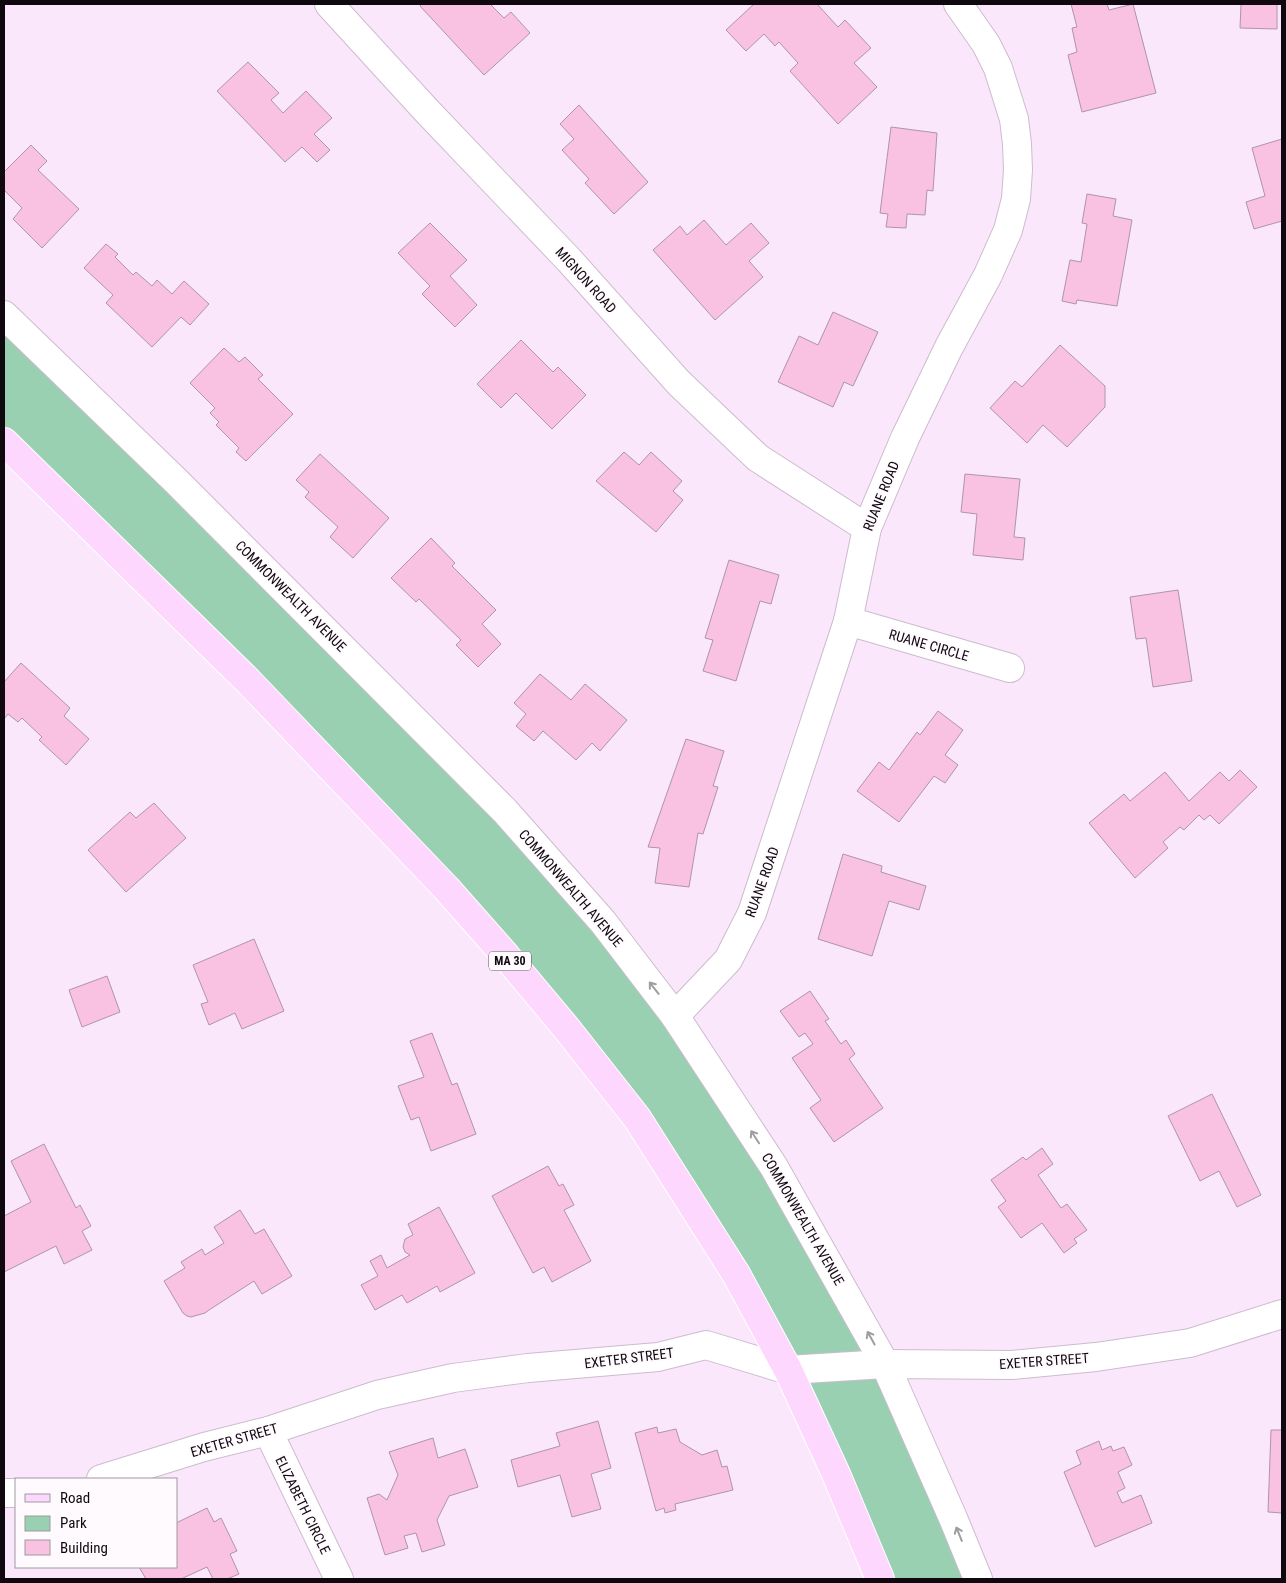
<svg xmlns="http://www.w3.org/2000/svg" width="1286" height="1583" viewBox="0 0 1286 1583" font-family="'Roboto Condensed',sans-serif">
	<style>
		.green { fill: #99d0b1 }
		.building { fill: #f9c1e2; stroke: #ae96a4 }
		.lines { fill: none; stroke-linecap: round; stroke-linejoin: round }
		.minor-casing { stroke: #cdbbce; stroke-width: 30 }
		.major-casing { stroke: #fff; stroke-width: 30 }
		.minor { stroke: #fff; stroke-width: 28 }
		.major { stroke: #fdd7fd; stroke-width: 28 }
		.oneway { stroke: #9f9d9f }
		.labels { text-anchor: middle; dominant-baseline: central; stroke-width: 4; stroke-linejoin: round; paint-order: stroke }
		.shield { fill: #fefafe; stroke: #575157; stroke-width: 1 }
		.shield-label { font-size: 12px; font-weight: bold; fill: #0f090f }
		.street-label { font-size: 14px; fill: #0f090f; stroke: #fefafe }
	</style>
	<rect width="100%" height="100%" fill="#fbe7fb"/>
	<path class="green" d="M4 315 505 811 774 1167 978 1579H880L788 1370 567 1029 4 442Z"/>
	<g class="building">
		<path d="M422 4H490L504 18 511 12 530 33 484 75 420 6Z"/>
		<path d="M754 4H817L838 27 845 20 871 48 854 63 877 87 838 124 790 71 798 63 779 42 775 46 764 34 746 51 726 30Z"/>
		<path d="M1071 4H1107L1109 10 1133 4 1156 93 1082 112 1068 55 1077 52 1072 28 1077 27Z"/>
		<path d="M1241 4H1277V29L1240 28Z"/>
		<path d="M248 62 279 93 271 100 283 113 306 91 332 118 314 134 330 150 317 162 302 147 285 162 217 91Z"/>
		<path d="M579 105 648 182 614 214 585 183 589 179 562 150 574 139 560 124Z"/>
		<path d="M891 127 937 133 933 191 927 190 925 215 907 214 906 228 886 227 888 214 880 213Z"/>
		<path d="M1282 139V221L1254 229 1246 202 1265 196 1252 148Z"/>
		<path d="M31 145 47 161 38 170 79 209 42 248 13 219 22 208 4 190V172Z"/>
		<path d="M1087 194 1116 199 1113 216 1132 220 1117 306 1077 300 1076 304 1062 301 1070 260 1081 262 1087 224 1082 223Z"/>
		<path d="M704 220 726 245 751 223 769 243 749 261 763 277 715 320 653 250 680 226 687 235Z"/>
		<path d="M430 223 467 260 450 276 477 305 455 327 422 294 430 286 398 253Z"/>
		<path d="M106 244 118 254 115 257 133 275 136 272 152 286 157 280 172 294 184 281 209 304 190 325 181 317 152 347 106 303 113 295 84 268Z"/>
		<path d="M833 312 878 332 853 386 844 382 833 407 778 382 799 336 818 345Z"/>
		<path d="M521 340 553 372 558 367 586 395 552 429 516 393 501 408 477 384Z"/>
		<path d="M1060 345 1105 386V407L1067 447 1043 425 1027 443 990 408 1015 381 1022 387Z"/>
		<path d="M224 348 239 362 245 357 263 375 258 379 293 414 246 461 236 452 239 448 216 425 219 422 210 413 215 408 190 383Z"/>
		<path d="M624 452 639 465 651 452 682 481 673 491 683 500 656 532 596 481Z"/>
		<path d="M320 454 389 518 353 558 330 537 338 527 305 497 309 492 296 480Z"/>
		<path d="M965 474 1020 479 1014 537 1025 538 1023 560 973 555 977 514 961 512Z"/>
		<path d="M431 538 455 563 452 566 496 610 482 624 501 644 478 667 456 645 461 640 419 599 416 602 391 578Z"/>
		<path d="M729 560 779 575 771 604 760 601 736 681 703 671 713 640 705 638Z"/>
		<path d="M1178 590 1192 681 1153 687 1146 638 1136 639 1130 597Z"/>
		<path d="M21 663 70 708 64 716 89 739 66 765 39 740 42 737 22 718 18 722 8 714 4 719V682Z"/>
		<path d="M540 674 571 700 585 684 627 720 600 751 592 743 576 760 543 731 534 741 516 726 526 714 514 703Z"/>
		<path d="M938 711 963 730 945 755 958 765 945 783 934 776 899 822 857 791 879 762 889 770 917 732 920 735Z"/>
		<path d="M686 739 724 751 713 786 718 787 703 834 698 833 689 887 655 883 660 848 648 847Z"/>
		<path d="M1240 770 1257 787 1219 824 1210 815 1204 820 1199 815 1184 830 1180 827 1163 842 1168 848 1135 878 1089 823 1124 794 1130 801 1165 772 1189 801 1220 772 1229 781Z"/>
		<path d="M154 803 186 838 126 892 88 850 130 812 136 818Z"/>
		<path d="M843 854 882 866 881 872 926 886 919 910 889 901 872 956 818 939Z"/>
		<path d="M254 939 284 1011 242 1029 235 1013 209 1025 201 1004 208 1002 193 965Z"/>
		<path d="M107 976 120 1012 82 1027 69 990Z"/>
		<path d="M810 991 829 1019 825 1021 841 1044 846 1040 855 1054 849 1059 883 1108 834 1142 810 1108 821 1100 792 1058 813 1044 805 1033 799 1037 780 1011Z"/>
		<path d="M432 1033 452 1085 457 1083 476 1134 431 1151 419 1117 411 1120 398 1086 424 1077 410 1041Z"/>
		<path d="M1212 1094 1261 1195 1237 1207 1219 1171 1200 1181 1168 1116Z"/>
		<path d="M44 1144 76 1208 80 1205 91 1226 82 1231 92 1250 64 1264 56 1246 4 1272V1216L31 1202 11 1161Z"/>
		<path d="M1042 1148 1053 1164 1038 1175 1061 1208 1067 1204 1087 1230 1074 1239 1077 1243 1064 1253 1042 1223 1021 1238 998 1207 1006 1201 991 1180 1023 1157 1026 1160Z"/>
		<path d="M548 1166 559 1186 563 1184 574 1205 564 1210 591 1261 552 1282 544 1267 533 1273 492 1196Z"/>
		<path d="M439 1207 475 1273 440 1292 437 1286 407 1303 402 1295 375 1310 361 1285 378 1276 370 1261 381 1255 387 1268 410 1255 405 1252 403 1247 405 1239 413 1235 408 1224Z"/>
		<path d="M240 1210 255 1234 264 1229 292 1276 262 1294 254 1281 209 1310 205 1313 191 1317 187 1316 183 1313 164 1281 185 1268 181 1262 202 1249 205 1255 224 1243 214 1227Z"/>
		<path d="M598 1421 611 1468 591 1474 601 1509 572 1517 560 1475 518 1487 511 1460 560 1446 556 1433Z"/>
		<path d="M657 1427 658 1433 676 1429 680 1442 702 1455 717 1450 722 1467 727 1466 733 1490 675 1504 676 1510 665 1513 664 1508 656 1511 635 1433Z"/>
		<path d="M1271 1430H1282V1513L1268 1512Z"/>
		<path d="M433 1438 438 1458 465 1449 478 1487 449 1496 437 1520 445 1545 422 1552 416 1533 404 1536 408 1548 385 1555 367 1498 379 1494 387 1500 398 1475 389 1452Z"/>
		<path d="M1099 1441 1102 1450 1111 1446 1113 1451 1124 1447 1132 1465 1118 1472 1125 1488 1117 1492 1122 1503 1141 1495 1152 1523 1095 1547 1064 1472 1081 1464 1076 1451Z"/>
		<path d="M207 1508 214 1522 221 1518 237 1551 230 1554 239 1574 227 1579H213L207 1567 181 1579H146L139 1567H176V1523Z"/>
	</g>
	<g class="lines">
		<defs>
			<g id="minor">
				<path d="M329 4 426 110 569 260 679 383 758 458 867 528"/>
				<path d="M4 315 176 481 505 811 603 922 675 1016 774 1167 885 1364 953 1518 978 1579"/>
				<path d="M848 621 1010 668"/>
				<path d="M675 1016 728 960 752 913 848 621 867 528 905 438 949 347 988 275 1008 230 1016 199 1018 170 1017 144 1014 119 998 68 986 44 958 4"/>
				<path d="M268 1431 339 1579"/>
				<path d="M101 1479 204 1447 268 1431 377 1395 453 1378 528 1368 658 1357 706 1345 788 1370 885 1364 1012 1365 1096 1357 1190 1343 1282 1314"/>
				<path d="M4 1493H16"/>
			</g>
			<path id="major" d="M4 442 248 681 446 888 506 956 567 1029 637 1118 736 1274 788 1370 836 1474 880 1579"/>
		</defs>
		<use href="#minor" class="minor-casing"/>
		<use href="#major" class="major-casing"/>
		<use href="#minor" class="minor"/>
		<use href="#major" class="major"/>
	</g>
	<defs><path id="oneway-shaft" d="M-6 0H5M1.5-3L5.5 0L1.5 3" fill="none" stroke-width="1.6" stroke-linecap="round" stroke-linejoin="round" transform="scale(1.25)"/></defs>
	<g class="oneway">
		<use href="#oneway-shaft" transform="translate(654 988) rotate(-128)"/>
		<use href="#oneway-shaft" transform="translate(755 1137) rotate(-123)"/>
		<use href="#oneway-shaft" transform="translate(871 1338) rotate(-119)"/>
		<use href="#oneway-shaft" transform="translate(959 1534) rotate(-112)"/>
	</g>
	<g class="labels">
		<rect class="shield" x="489" y="951.5" width="42" height="19" rx="4"/>
		<g class="shield-label">
			<text x="510" y="961">MA 30</text>
		</g>
		<g class="street-label">
			<text transform="translate(586 280) rotate(48)">MIGNON ROAD</text>
			<text transform="translate(881 496) rotate(-68)">RUANE ROAD</text>
			<text transform="translate(291 596) rotate(45)">COMMONWEALTH AVENUE</text>
			<text transform="translate(929 645) rotate(16)">RUANE CIRCLE</text>
			<text transform="translate(762 882) rotate(-70)">RUANE ROAD</text>
			<text transform="translate(571 888) rotate(49)">COMMONWEALTH AVENUE</text>
			<text transform="translate(803 1219) rotate(60)">COMMONWEALTH AVENUE</text>
			<text transform="translate(629 1358) rotate(-7)">EXETER STREET</text>
			<text transform="translate(1044 1361) rotate(-4)">EXETER STREET</text>
			<text transform="translate(234 1440) rotate(-16)">EXETER STREET</text>
			<text transform="translate(303 1505) rotate(64)">ELIZABETH CIRCLE</text>
		</g>
	</g>
	<rect width="1286" height="1583" fill="none" stroke="#0f090f" stroke-width="10"/>
	<rect x="15" y="1478" width="162" height="90" fill="#fefafe" stroke="#9e9a9e"/>
	<rect x="25" y="1494" width="25" height="8" fill="#fdd7fd" stroke="#9e9a9e"/>
	<text x="60" y="1503" font-size="15" fill="#0f090f">Road</text>
	<rect x="25" y="1516" width="25" height="15" fill="#99d0b1" stroke="#9e9a9e"/>
	<text x="60" y="1528" font-size="15" fill="#0f090f">Park</text>
	<rect x="25" y="1540" width="25" height="15" fill="#f9c1e2" stroke="#9e9a9e"/>
	<text x="60" y="1553" font-size="15" fill="#0f090f">Building</text>
</svg>
